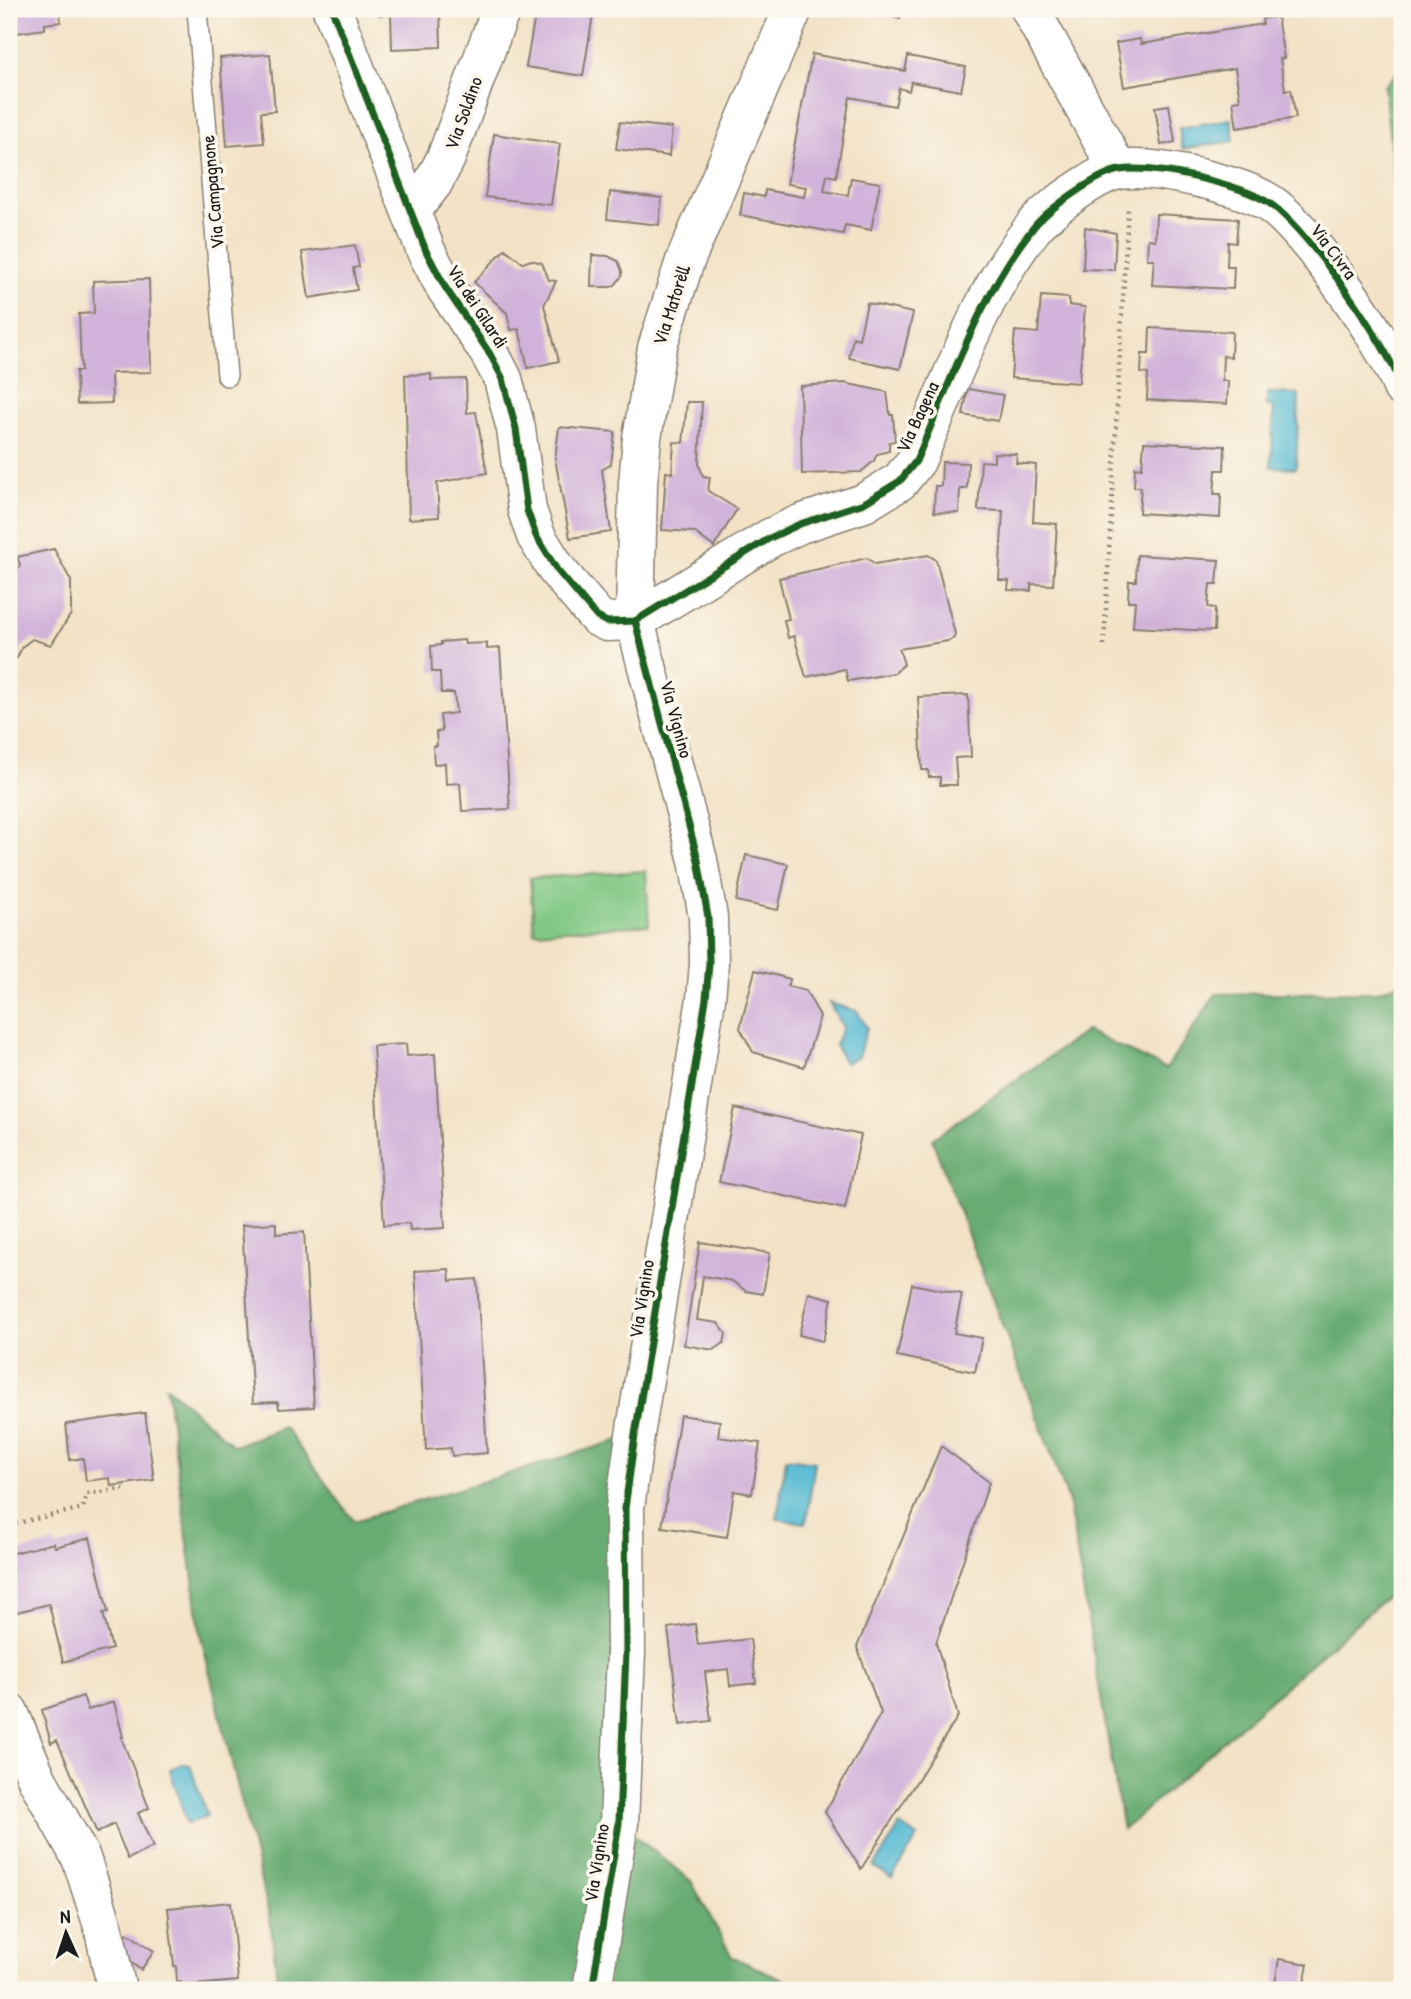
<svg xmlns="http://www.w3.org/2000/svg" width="1411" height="1999" viewBox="0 0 1411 1999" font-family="'Patrick Hand',sans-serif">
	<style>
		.green { fill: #81c884; stroke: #4e7250; stroke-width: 2 }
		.forest { fill: #68ac72; stroke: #426447; stroke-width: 2 }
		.water { fill: #55bad3; stroke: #386b78; stroke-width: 2 }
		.building { fill: #d1b2da }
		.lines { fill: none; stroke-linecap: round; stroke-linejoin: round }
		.service-casing { stroke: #887f71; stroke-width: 22 }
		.minor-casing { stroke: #887f71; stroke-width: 41 }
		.path { stroke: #887f71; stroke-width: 4.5; stroke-dasharray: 2 5; stroke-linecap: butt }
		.service { stroke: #fff; stroke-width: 19 }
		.minor { stroke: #fff; stroke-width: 38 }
		.cycleway-casing { stroke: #fbf7ec; stroke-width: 11 }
		.cycleway { stroke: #1b5e20; stroke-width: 7 }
		.labels { text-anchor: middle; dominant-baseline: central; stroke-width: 7; stroke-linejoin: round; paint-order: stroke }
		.street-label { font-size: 19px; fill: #1c1c1c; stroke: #fbf7ec }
	</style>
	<rect width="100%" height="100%" fill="#fbf7ec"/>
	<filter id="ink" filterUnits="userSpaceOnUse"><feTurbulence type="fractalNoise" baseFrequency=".0143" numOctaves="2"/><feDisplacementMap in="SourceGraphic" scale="14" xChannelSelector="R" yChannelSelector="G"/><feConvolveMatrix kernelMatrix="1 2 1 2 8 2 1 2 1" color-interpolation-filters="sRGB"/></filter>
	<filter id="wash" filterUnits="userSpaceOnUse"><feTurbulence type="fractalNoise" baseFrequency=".00686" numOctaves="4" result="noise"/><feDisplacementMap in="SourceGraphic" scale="28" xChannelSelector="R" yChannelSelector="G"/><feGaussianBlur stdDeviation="1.57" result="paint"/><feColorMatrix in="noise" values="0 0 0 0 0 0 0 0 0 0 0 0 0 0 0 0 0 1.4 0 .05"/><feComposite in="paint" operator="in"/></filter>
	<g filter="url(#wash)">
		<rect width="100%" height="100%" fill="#f3e2c6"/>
		<path class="green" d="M646 871 649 925 534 932 530 878Z"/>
		<g class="forest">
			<path d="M1402 67V252L1384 86Z"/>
			<path d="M1402 982V1583L1123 1830 1068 1499 932 1139 1086 1031 1166 1069 1216 994 1376 992Z"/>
			<path d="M166 1386 234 1446 284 1427 354 1521 635 1435 619 1823 691 1881 732 1957 809 1990H278L270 1918 201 1637Z"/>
		</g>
		<g class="water">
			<path d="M1231 119 1234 141 1182 149 1179 128Z"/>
			<path d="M1267 393 1299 394 1296 468 1271 467 1274 407 1267 406Z"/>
			<path d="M829 1003 857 1011 867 1028 858 1057 845 1063 835 1045 843 1027Z"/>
			<path d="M786 1458 815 1462 806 1523 777 1519Z"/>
			<path d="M182 1764 190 1765 207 1816 187 1824 170 1769Z"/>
			<path d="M900 1825 918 1837 892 1878 874 1867Z"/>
		</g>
		<g id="blocks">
			<g class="building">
				<path d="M9 9H59L61 22 45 24V29L9 34Z"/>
				<path d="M379 9H440L441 47 392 49 391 14 379 15Z"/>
				<path d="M536 9H594L583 76 526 67Z"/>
				<path d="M855 9H902L900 18Z"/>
				<path d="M1277 17 1284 58 1280 59 1285 90 1291 89 1296 118 1237 128 1233 101 1240 100 1235 68 1124 87 1116 43 1140 39 1141 44 1263 24 1262 19Z"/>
				<path d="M270 54 275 111 261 112 264 143 227 146 220 58Z"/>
				<path d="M812 54 905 71 908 56 966 67 961 91 911 82 909 91 899 88 895 106 850 97 836 177 827 175 824 191 848 195 851 178 880 183 871 230 845 225 843 234 740 215 744 193 764 197 765 190 804 197 806 187 787 184Z"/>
				<path d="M1169 105 1175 142 1161 145 1155 107Z"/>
				<path d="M620 122 672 128 669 156 616 149Z"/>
				<path d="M494 134 560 144 551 205 485 197Z"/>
				<path d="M610 192 662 198 659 225 607 219Z"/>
				<path d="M1156 214 1238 219 1236 243 1228 242 1227 266H1234L1233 289 1152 285 1154 259H1147L1148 239 1155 240Z"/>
				<path d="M1085 227 1116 233 1114 270 1083 269Z"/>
				<path d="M355 245 359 267 353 268 357 290 309 298 302 252Z"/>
				<path d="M505 249 523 263 531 260 542 263 549 280 556 281 544 305 559 361 528 368 519 329 511 330 507 313 474 282Z"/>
				<path d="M592 255 608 256 618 261 622 271V276L615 285 611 287H591Z"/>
				<path d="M149 279 151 372 111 373 112 403 77 404 76 371H81L79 314 94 313 93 281Z"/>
				<path d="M1041 296 1069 298V305L1085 307 1079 383 1011 378 1015 331 1038 333Z"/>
				<path d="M867 303 913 313 900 369 849 358 853 337 859 339Z"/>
				<path d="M1150 328 1232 332 1231 357 1223 356 1222 380 1228 381 1227 404 1147 400 1148 374 1141 373 1142 354H1149Z"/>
				<path d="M431 374V380L466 379 467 413 476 412 487 473 437 483 439 517 409 519 405 375Z"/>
				<path d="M844 383 887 392 890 415H893L895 441 889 442V451L877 454 874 461 861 472 802 474 800 386Z"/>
				<path d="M968 389 1003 395 998 421 963 415Z"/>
				<path d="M687 402H702L699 464 703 476 710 477 708 491 737 509 714 547 694 532 662 530 666 472 672 473 674 442 683 443Z"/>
				<path d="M559 427 615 432 611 464 602 470 611 532 570 538 555 459Z"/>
				<path d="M1144 442 1225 446 1224 470H1216L1214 494H1221L1220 518 1139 513 1141 487H1134L1135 467 1142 468Z"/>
				<path d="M994 453 1017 454 1016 463 1036 465 1033 522 1057 524 1053 585 1031 584V591L1008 590 1009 581 999 580 1003 511 978 510 981 461 994 462Z"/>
				<path d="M942 462 968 463 967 489H960L959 513 934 512 935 486H941Z"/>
				<path d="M54 549 71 581V614L51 645 32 639 22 647 17 658 9 661V582L20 565 17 557Z"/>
				<path d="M928 555 936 560 955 634 954 638 948 641 899 649 904 664 895 673 848 681 845 669 806 677 794 636 788 638 784 620 789 619 779 578 867 558 875 564Z"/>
				<path d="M1137 555 1219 560 1217 584H1210L1208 607 1215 608 1214 631 1133 627 1135 601H1128L1129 581H1136Z"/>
				<path d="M464 640 465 644 487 643V649L500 648 510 809 462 811 460 783 446 784 445 763 434 764 433 746H437L436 732 442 731 440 715 456 713 454 693H441L440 672H432L431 646 441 645V642Z"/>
				<path d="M968 695 971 757 955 758 957 785H940V777H929L928 770H922L918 697Z"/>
				<path d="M746 855 788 864 778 910 736 901Z"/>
				<path d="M755 970 790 979 787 986 806 991 820 1016 804 1067 753 1052 740 1028Z"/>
				<path d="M406 1044 407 1056 435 1054 445 1228 410 1230 409 1223 384 1225 373 1046Z"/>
				<path d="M735 1108 861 1135 845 1209 719 1182Z"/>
				<path d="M276 1223V1234L304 1232 314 1407 279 1409 278 1402 253 1403 242 1225Z"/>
				<path d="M700 1242 770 1253 763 1294 746 1291 732 1281 703 1276 697 1320 718 1323 726 1334 724 1343 714 1350 684 1345Z"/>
				<path d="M449 1269 450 1281 477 1279 487 1453 452 1456 451 1448 426 1450 415 1271Z"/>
				<path d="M912 1284 962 1294 954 1333 982 1338 975 1372 897 1356Z"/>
				<path d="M809 1293 832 1299 823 1341 799 1335Z"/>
				<path d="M145 1413 154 1480 111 1486 110 1478 86 1481 83 1458 70 1460 66 1424Z"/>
				<path d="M680 1415 720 1421 718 1437 760 1443 752 1494 734 1491 727 1537 662 1527Z"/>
				<path d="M941 1446 989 1482 936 1643 958 1716 861 1869 825 1812 881 1713 857 1647Z"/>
				<path d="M90 1538 108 1612 103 1613 112 1649 63 1662 49 1604 9 1614V1554L54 1543 55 1547Z"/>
				<path d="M695 1624 698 1645 750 1639 756 1683 730 1686 728 1669 705 1672 711 1721 680 1725 668 1628Z"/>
				<path d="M83 1696 88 1710 114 1702 123 1737H121L149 1808 138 1813 153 1847 128 1859 114 1824 97 1833 57 1740 51 1743 42 1710Z"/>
				<path d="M231 1902 238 1981 181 1986V1982L177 1983 176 1966H174L168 1908Z"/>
				<path d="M127 1933 154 1951 141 1970 114 1950Z"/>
				<path d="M1279 1959 1308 1964 1303 1990H1274Z"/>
			</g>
		</g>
	</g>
	<g filter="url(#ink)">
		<use href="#blocks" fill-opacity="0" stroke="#887f71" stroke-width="2"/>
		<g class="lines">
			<defs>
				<path id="service" d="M197 9 227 376"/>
				<g id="minor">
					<path d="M332 9 426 251 445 287 490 354 503 379 516 429 527 510 536 536 557 570 597 617 607 622 635 621 770 538 800 524 864 503 900 481 916 461C950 384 980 294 1033 228 1047 210 1098 173 1120 170 1155 165 1240 184 1269 203 1306 227 1388 345 1402 387"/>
					<path d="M1030 9 1118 170"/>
					<path d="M411 211 433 183 446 158 501 9"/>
					<path d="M9 1712 37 1779 81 1858 103 1926 117 1990"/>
					<path d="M592 1990 619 1823 626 1652 625 1508 635 1435 706 999 709 963 708 917 698 860 635 621 638 483 642 438 657 348 685 261 793 9"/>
				</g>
			</defs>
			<use href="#service" class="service-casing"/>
			<use href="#minor" class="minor-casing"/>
			<g class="path">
				<path d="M1104 645 1128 206"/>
				<path d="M9 1525 83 1508 87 1494 127 1488"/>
			</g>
			<use href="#service" class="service"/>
			<use href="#minor" class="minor"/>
			<defs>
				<g id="cycleway">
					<path d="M332 9 426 251 445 287 490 354 503 379 516 429 527 510 536 536 557 570 597 617 607 622 635 621 770 538 800 524 864 503 900 481 916 461C950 384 980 294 1033 228 1047 210 1098 173 1120 170 1155 165 1240 184 1269 203 1306 227 1388 345 1402 387"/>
					<path d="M592 1990 619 1823 626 1652 625 1508 635 1435 706 999 709 963 708 917 698 860 635 621"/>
				</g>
			</defs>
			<use href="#cycleway" class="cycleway-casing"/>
			<use href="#cycleway" class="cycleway"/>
		</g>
	</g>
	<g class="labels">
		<g class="street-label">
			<text transform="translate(463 113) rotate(-70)">Via Soldino</text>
			<text transform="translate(212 192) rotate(-95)">Via Campagnone</text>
			<text transform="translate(1334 251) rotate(53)">Via Civra</text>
			<text transform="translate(671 305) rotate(-72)">Via Matorèll</text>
			<text transform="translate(478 306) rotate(57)">Via dei Gilardi</text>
			<text transform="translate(917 417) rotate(-65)">Via Bagena</text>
			<text transform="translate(677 719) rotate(75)">Via Vignino</text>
			<text transform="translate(641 1299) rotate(-81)">Via Vignino</text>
			<text transform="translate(596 1863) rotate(-81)">Via Vignino</text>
		</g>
	</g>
	<rect width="1411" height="1999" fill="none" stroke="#fbf7ec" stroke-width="35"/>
	<g transform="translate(66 1933) rotate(357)" stroke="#fbf7ec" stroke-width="5" paint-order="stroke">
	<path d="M0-5L12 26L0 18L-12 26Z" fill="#1c1c1c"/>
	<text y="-10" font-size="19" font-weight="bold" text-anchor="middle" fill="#1c1c1c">N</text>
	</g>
</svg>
